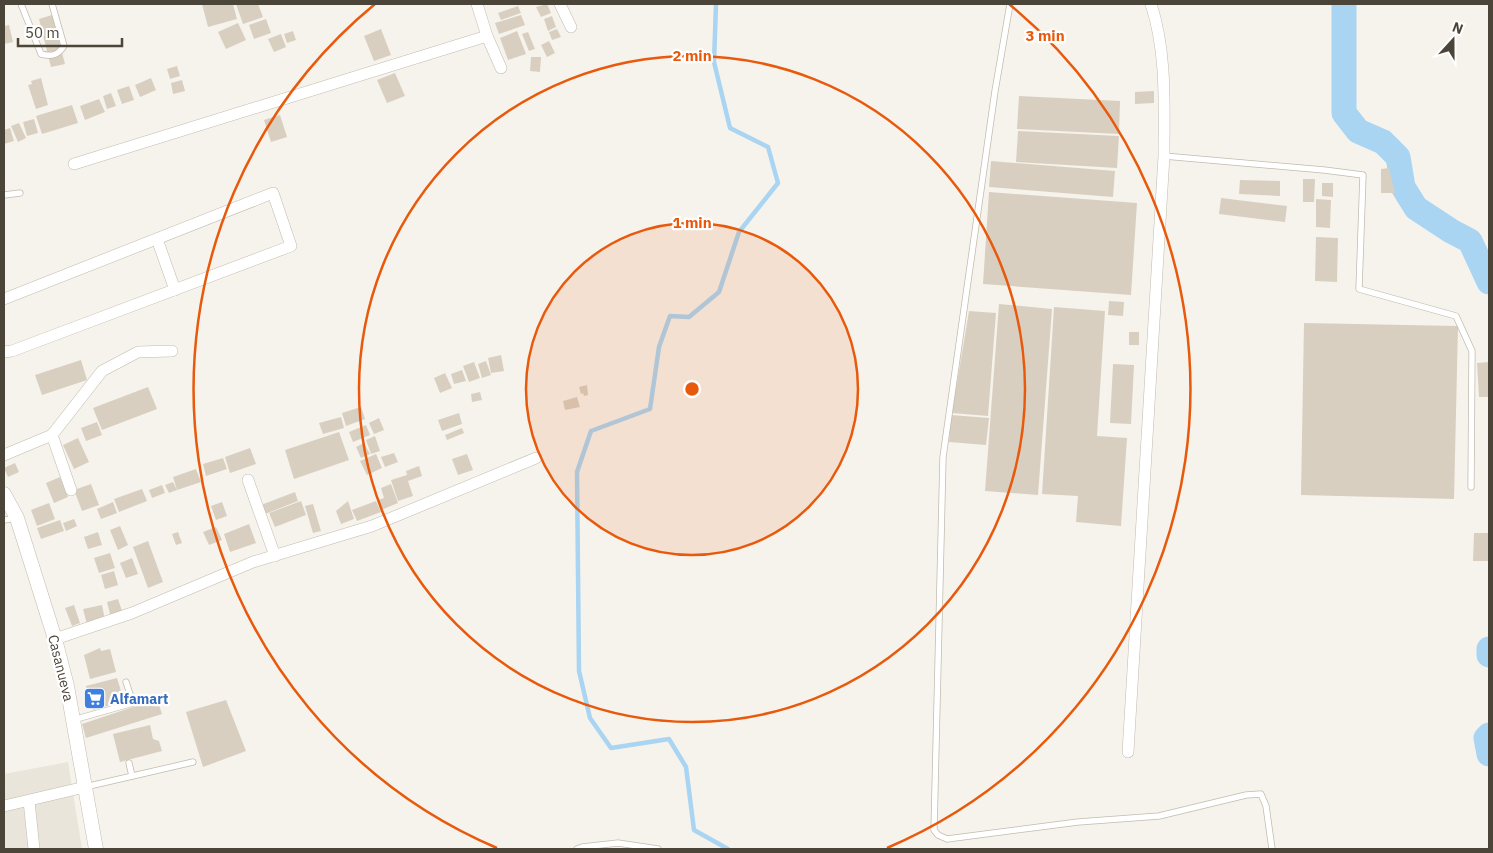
<svg xmlns="http://www.w3.org/2000/svg" width="1493" height="853" viewBox="0 0 1493 853" font-family="'IBM Plex Sans',sans-serif">
	<style>
		.residential { fill: #eae5da }
		.lines { fill: none; stroke-linecap: round; stroke-linejoin: round }
		.stream { stroke: #a9d4f2; stroke-width: 4.5 }
		.river { stroke: #a9d4f2; stroke-width: 25 }
		.building { fill: #d8cfc1 }
		.service-casing { stroke: #c2bbae; stroke-width: 7 }
		.minor-casing { stroke: #c2bbae; stroke-width: 12 }
		.tertiary-casing { stroke: #c2bbae; stroke-width: 15 }
		.service { stroke: #fff; stroke-width: 5.5 }
		.minor { stroke: #fff; stroke-width: 11 }
		.tertiary { stroke: #fff; stroke-width: 14 }
		.ring { fill: none; stroke: #e8590c; stroke-width: 2.5 }
		.labels { text-anchor: middle; dominant-baseline: central; stroke-width: 4.5; stroke-linejoin: round; paint-order: stroke }
		.street-label { font-size: 14px; fill: #4b4439; stroke: #fff }
		.shop-label { font-size: 14px; font-weight: bold; fill: #366cbe; stroke: #fff; text-anchor: start }
		.centre { fill: #e8590c; stroke: #fff; stroke-width: 2.5 }
		.ring-label { font-size: 15px; text-anchor: middle; font-weight: bold; fill: #e8590c; stroke: #fff; stroke-width: 4.5; stroke-linejoin: round; paint-order: stroke }
	</style>
	<rect width="100%" height="100%" fill="#f6f3ec"/>
	<path class="residential" d="M68 762 82 849H4V774Z"/>
	<g class="lines">
		<path class="stream" d="M716 4 714 62 730 128 768 147 778 183 739 232 719 292 689 317 670 316 659 347 650 409 591 431 577 472 579 671 590 718 611 748 669 739 686 767 694 830 728 849"/>
		<g class="river">
			<path d="M1344 4V113L1358 131 1383 142 1398 157 1403 187 1416 208 1451 231 1470 241 1489 282"/>
			<path d="M1489 649V655"/>
			<path d="M1489 735 1486 738 1489 754"/>
		</g>
	</g>
	<g class="building">
		<path d="M202 4H233L237 19 208 27Z"/>
		<path d="M236 4H258L263 17 243 24Z"/>
		<path d="M547 4 551 13 541 17 536 7Z"/>
		<path d="M518 6 521 13 501 20 498 13Z"/>
		<path d="M52 15 65 64 51 67 39 19Z"/>
		<path d="M521 15 525 25 499 34 495 23Z"/>
		<path d="M552 16 556 27 548 31 544 19Z"/>
		<path d="M266 19 271 33 254 39 249 25Z"/>
		<path d="M238 23 246 40 226 49 218 32Z"/>
		<path d="M9 25 13 42 4 44V26Z"/>
		<path d="M381 29 391 55 374 61 364 36Z"/>
		<path d="M557 29 561 37 552 40 549 32Z"/>
		<path d="M293 31 296 40 287 43 284 34Z"/>
		<path d="M517 31 526 54 508 60 500 38Z"/>
		<path d="M528 32 535 49 529 51 522 34Z"/>
		<path d="M281 34 286 47 274 52 268 39Z"/>
		<path d="M549 41 555 53 547 57 541 45Z"/>
		<path d="M531 57H541L540 72 530 71Z"/>
		<path d="M177 66 180 76 170 79 167 69Z"/>
		<path d="M395 73 405 96 387 103 377 80Z"/>
		<path d="M41 78 48 105 36 109 28 85 32 84 31 81Z"/>
		<path d="M151 78 156 90 140 97 135 85Z"/>
		<path d="M182 80 185 91 173 94 171 83Z"/>
		<path d="M129 86 134 100 122 104 117 90Z"/>
		<path d="M1154 91V103L1135 104V92Z"/>
		<path d="M111 93 116 106 107 109 103 96Z"/>
		<path d="M1019 96 1120 101 1119 134 1017 129Z"/>
		<path d="M99 99 105 112 85 120 80 106Z"/>
		<path d="M72 105 78 123 42 134 36 116Z"/>
		<path d="M280 115 287 137 271 142 264 120Z"/>
		<path d="M34 119 38 133 27 136 23 122Z"/>
		<path d="M19 123 26 138 18 142 11 126Z"/>
		<path d="M10 128 14 141 4 144V130Z"/>
		<path d="M1018 131 1119 136 1117 168 1016 162Z"/>
		<path d="M991 161 1115 171 1113 197 989 187Z"/>
		<path d="M1389 168 1395 193H1381V169Z"/>
		<path d="M1303 179H1315L1314 202H1303Z"/>
		<path d="M1240 180 1280 181V196L1239 194Z"/>
		<path d="M1322 183H1333V197L1322 196Z"/>
		<path d="M989 192 1137 203 1131 295 983 284Z"/>
		<path d="M1221 198 1287 206 1285 222 1219 214Z"/>
		<path d="M1316 199 1331 200 1330 228 1316 227Z"/>
		<path d="M1316 237 1338 238 1337 282 1315 281Z"/>
		<path d="M1109 301 1124 302 1123 316 1108 315Z"/>
		<path d="M999 304 1052 309 1038 495 985 491Z"/>
		<path d="M1054 307 1105 311 1097 436 1127 438 1121 526 1076 522 1078 496 1042 494Z"/>
		<path d="M969 311 996 313 988 416 952 413Z"/>
		<path d="M1304 323 1458 326 1454 499 1301 495Z"/>
		<rect x="1129" y="332" width="10" height="13"/>
		<path d="M501 355 504 371 491 373 488 358Z"/>
		<path d="M81 360 87 380 42 395 35 375Z"/>
		<path d="M486 361 491 375 482 378 478 364Z"/>
		<path d="M474 362 480 378 469 382 463 366Z"/>
		<path d="M1489 362V397H1479L1477 363Z"/>
		<path d="M1113 364 1134 365 1131 424 1110 423Z"/>
		<path d="M462 370 466 381 454 384 451 374Z"/>
		<path d="M445 373 452 388 440 393 434 378Z"/>
		<path d="M587 385 588 395 584 396 583 393 581 394 579 387Z"/>
		<path d="M148 387 157 409 102 430 93 408Z"/>
		<path d="M480 392 482 400 472 402 471 394Z"/>
		<path d="M577 397 580 407 565 410 563 401Z"/>
		<path d="M361 407 365 419 346 426 342 413Z"/>
		<path d="M459 413 462 424 442 431 438 420Z"/>
		<path d="M951 415 989 418 986 445 949 442Z"/>
		<path d="M341 417 344 428 323 434 319 423Z"/>
		<path d="M379 418 384 430 374 434 369 423Z"/>
		<path d="M97 422 102 435 86 441 81 428Z"/>
		<path d="M366 425 370 435 353 442 349 432Z"/>
		<path d="M462 428 464 433 447 440 445 435Z"/>
		<path d="M339 432 349 460 294 479 285 450Z"/>
		<path d="M375 436 380 451 371 454 366 440Z"/>
		<path d="M78 438 89 462 74 469 63 445Z"/>
		<path d="M364 443 370 454 361 458 356 447Z"/>
		<path d="M250 448 256 464 230 473 225 457Z"/>
		<path d="M394 453 398 462 385 467 381 457Z"/>
		<path d="M376 454 382 468 367 475 360 461Z"/>
		<path d="M467 454 473 470 458 475 452 459Z"/>
		<path d="M223 458 227 469 206 476 203 464Z"/>
		<path d="M15 463 19 472 8 477 4 468Z"/>
		<path d="M419 466 422 476 408 481 413 496 398 501 391 480 407 475 406 471Z"/>
		<path d="M196 469 201 482 177 490 173 477Z"/>
		<path d="M60 477 68 497 54 503 46 483Z"/>
		<path d="M173 482 177 490 169 493 165 485Z"/>
		<path d="M91 484 99 505 82 511 74 490Z"/>
		<path d="M391 484 398 503 381 510 378 500 384 498 381 488Z"/>
		<path d="M162 485 165 493 152 498 149 490Z"/>
		<path d="M142 489 147 501 119 512 114 499Z"/>
		<path d="M295 492 298 501 265 514 261 505Z"/>
		<path d="M301 501 306 515 275 527 269 513Z"/>
		<path d="M348 501 354 519 341 524 336 511Z"/>
		<path d="M376 501 381 512 357 521 352 510Z"/>
		<path d="M113 502 117 513 101 519 97 509Z"/>
		<path d="M222 502 227 516 216 520 211 506Z"/>
		<path d="M49 503 55 519 37 526 31 510Z"/>
		<path d="M313 504 321 531 313 533 305 506Z"/>
		<path d="M74 519 77 526 66 531 63 523Z"/>
		<path d="M60 520 64 531 41 539 37 528Z"/>
		<path d="M249 524 256 543 230 552 224 534Z"/>
		<path d="M120 526 128 545 118 550 110 530Z"/>
		<path d="M216 527 222 540 209 545 203 532Z"/>
		<path d="M98 532 102 545 88 549 84 537Z"/>
		<path d="M178 532 182 543 176 545 172 534Z"/>
		<path d="M1474 533H1489V561H1473Z"/>
		<path d="M148 541 163 582 148 588 133 547Z"/>
		<path d="M110 553 115 568 99 573 94 558Z"/>
		<path d="M132 558 138 574 126 578 120 563Z"/>
		<path d="M114 571 118 585 105 589 101 575Z"/>
		<path d="M118 599 123 614 111 618 107 602Z"/>
		<path d="M74 605 80 623 72 626 65 608Z"/>
		<path d="M102 605 105 620 87 624 83 609Z"/>
		<path d="M100 648 101 651 110 649 116 672 90 679 84 655Z"/>
		<path d="M117 678 124 701 93 710 86 686Z"/>
		<path d="M157 699 162 714 86 738 82 724Z"/>
		<path d="M226 700 246 751 203 767 186 712Z"/>
		<path d="M150 725 153 739 159 741 162 751 120 762 113 734Z"/>
	</g>
	<g class="lines">
		<defs>
			<g id="service">
				<path d="M21 4 41 54C52 57 58 55 64 46L52 4"/>
				<path d="M1010 4 995 91 943 457 934 830 938 835 947 839 1078 822 1159 816 1246 795 1261 794 1266 806 1272 849"/>
				<path d="M1164 156 1324 170 1363 175 1359 289 1456 316 1472 351 1471 487"/>
				<path d="M4 195 20 193"/>
				<path d="M4 520 17 518"/>
				<path d="M73 720 133 703 126 682"/>
				<path d="M129 763 132 776"/>
				<path d="M85 787 193 762"/>
				<path d="M577 849 582 847 618 843 658 849"/>
			</g>
			<g id="minor">
				<path d="M477 4 487 36 501 68"/>
				<path d="M560 4 571 27"/>
				<path d="M74 164 487 36"/>
				<path d="M157 239 175 290"/>
				<path d="M4 299 273 193 291 246 12 351 4 352"/>
				<path d="M52 435 102 371 138 352 172 351"/>
				<path d="M4 455 52 435 71 490"/>
				<path d="M248 480 275 556"/>
				<path d="M55 639 132 613 253 562 372 526 536 458"/>
				<path d="M1128 752 1164 156C1164 105 1167 53 1151 4"/>
				<path d="M29 801 34 849"/>
				<path d="M4 806 85 787"/>
			</g>
			<path id="tertiary" d="M4 494 17 518 55 639 67 686 96 849"/>
		</defs>
		<use href="#service" class="service-casing"/>
		<use href="#minor" class="minor-casing"/>
		<use href="#tertiary" class="tertiary-casing"/>
		<use href="#service" class="service"/>
		<use href="#minor" class="minor"/>
		<use href="#tertiary" class="tertiary"/>
	</g>
	<circle cx="692" cy="389" r="166" fill="#e8590c" fill-opacity=".12"/>
	<g class="ring">
		<circle cx="692" cy="389" r="166"/>
		<circle cx="692" cy="389" r="333"/>
		<path d="M497 848A499 499 0 0 1 375 4M1009 4A499 499 0 0 1 887 848"/>
	</g>
	<defs>
		<symbol id="supermarket-square" viewBox="-11 -11 22 22"><rect x="-9" y="-9" width="18" height="18" rx="4" fill="#3f7fe0" stroke="#fff"/><path d="M-6-5.5h2.5l.6 2H6L4.5 2H-2.5L-4.4-4H-6ZM-1.5 3.2a1.3 1.3 0 1 0 .1 0ZM3 3.2a1.3 1.3 0 1 0 .1 0Z" fill="#fff"/></symbol>
	</defs>
	<g fill-rule="evenodd">
		<use href="#supermarket-square" x="82" y="686" width="25" height="25"/>
	</g>
	<g class="labels">
		<g class="street-label">
			<text transform="translate(61 668) rotate(76)">Casanueva</text>
		</g>
		<g class="shop-label">
			<text x="110" y="699">Alfamart</text>
		</g>
	</g>
	<circle cx="692" cy="389" r="8" class="centre"/>
	<g class="ring-label">
		<text x="1045" y="41">3 min</text>
		<text x="692" y="61">2 min</text>
		<text x="692" y="228">1 min</text>
	</g>
	<rect width="1493" height="853" fill="none" stroke="#4b4439" stroke-width="10"/>
	<g transform="translate(1453 40) rotate(21)" stroke="#ffffff" stroke-width="4" paint-order="stroke">
	<path d="M0-4L9 19L0 12L-9 19Z" fill="#4b4439"/>
	<text y="-8" font-size="14" font-weight="bold" text-anchor="middle" fill="#4b4439">N</text>
	</g>
	<path d="M18 38v8h104v-8" fill="none" stroke="#4b4439" stroke-width="2.5"/>
	<text x="25" y="38" font-size="15" fill="#4b4439" stroke="#ffffff" stroke-width="4" paint-order="stroke">50 m</text>
</svg>
